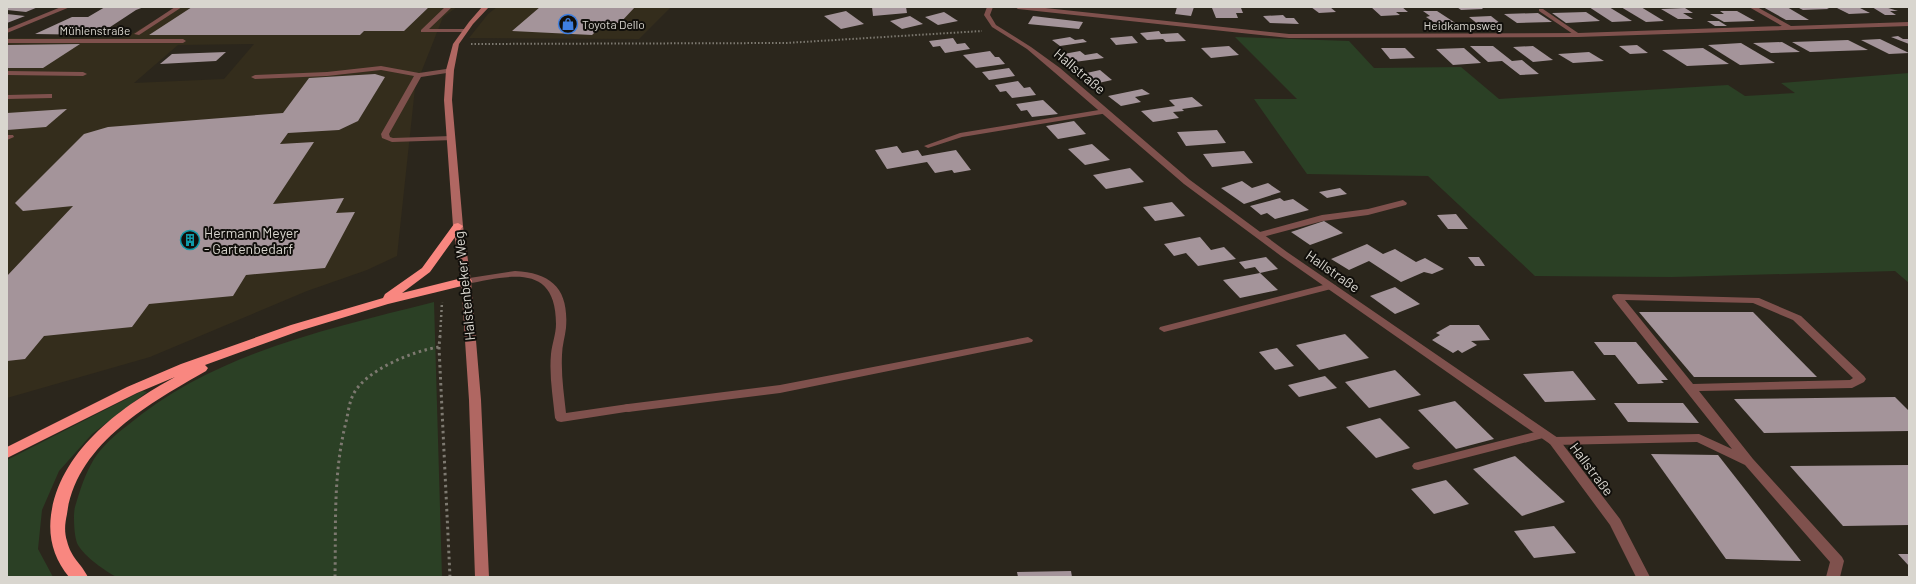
<svg xmlns="http://www.w3.org/2000/svg" width="1916" height="584" viewBox="0 0 1916 584" font-family="Barlow,sans-serif">
	<style>
		.built { fill: #342d1c; fill-rule: evenodd }
		.green { fill: #2b4025 }
		.building { fill: #a4949a }
		.lines { fill: none; stroke-linecap: round; stroke-linejoin: round }
		.path-far2 { stroke: #7d7970; stroke-width: 2; stroke-dasharray: 1.5 2; stroke-linecap: butt }
		.path-far1 { stroke: #7d7970; stroke-width: 2.5; stroke-dasharray: 2 3; stroke-linecap: butt }
		.path { stroke: #7d7970; stroke-width: 3; stroke-dasharray: 2.5 3.5; stroke-linecap: butt }
		.service { fill: #7f514d; fill-rule: evenodd }
		.minor { fill: #7f514d; fill-rule: evenodd }
		.tertiary { fill: #7f514d; fill-rule: evenodd }
		.secondary { fill: #b06762; fill-rule: evenodd }
		.motorway { fill: #f98780; fill-rule: evenodd }
		.labels { text-anchor: middle; dominant-baseline: central; stroke-width: 4; stroke-linejoin: round; paint-order: stroke }
		.far-poi-label { font-size: 12px; fill: #d9d6cf; stroke: #110f0b; text-anchor: start }
		.far-street-label { font-size: 12px; fill: #d9d6cf; stroke: #110f0b }
		.street-label { font-size: 14px; fill: #d9d6cf; stroke: #110f0b }
		.poi-label { font-size: 14px; fill: #d9d6cf; stroke: #110f0b; text-anchor: start }
	</style>
	<rect width="100%" height="100%" fill="#2b261c"/>
	<g class="built">
		<path d="M179 7H457L443 17 415 88 397 256 367 270 307 291 150 357 7 398V38H124ZM254 44 224 79 134 83 178 45Z"/>
		<path d="M497 7H671L639 39 469 38 488 14Z"/>
	</g>
	<g class="green">
		<path d="M1235 37 1349 41 1374 68 1461 67 1499 99 1728 85 1745 96 1795 93 1781 83 1909 73V283L1895 271 1672 277 1535 276 1428 176 1307 174 1254 99H1297Z"/>
		<path d="M434 302 442 577H117C106 572 84 556 78 545 74 538 73 514 75 507 80 490 85 474 94 459 102 446 116 434 128 425 214 353 328 329 434 302Z"/>
		<path d="M142 391 147 392 92 434 59 471 42 510 38 549 53 577H7V460Z"/>
	</g>
	<g class="building">
		<path d="M7 7H38L26 12 7 10Z"/>
		<path d="M105 7H144L136 10 98 35 35 34 72 17H88Z"/>
		<path d="M192 7H429L404 31H364L360 35H149Z"/>
		<path d="M540 7H635L620 23H604L592 35 512 31Z"/>
		<path d="M872 7H906L907 13 873 16Z"/>
		<path d="M1177 7H1194L1191 16 1175 14Z"/>
		<path d="M1311 7H1330L1336 12 1319 13Z"/>
		<path d="M1371 7H1402L1408 12H1396L1400 15 1381 16Z"/>
		<path d="M1457 7H1481L1483 9 1461 10Z"/>
		<path d="M1589 7H1609L1632 21 1612 22Z"/>
		<path d="M1621 7H1641L1664 21 1646 22Z"/>
		<path d="M1763 7H1787L1809 20H1786Z"/>
		<path d="M1797 7H1825L1829 9 1803 10Z"/>
		<path d="M1835 7H1858L1870 13 1849 14Z"/>
		<path d="M1872 7H1885L1898 11H1890L1896 15H1885Z"/>
		<path d="M1212 8H1241L1243 13H1236L1238 18H1216Z"/>
		<path d="M1685 8 1693 13H1683L1693 19H1678L1661 9Z"/>
		<path d="M846 11 864 24 841 29 824 16Z"/>
		<path d="M1423 11H1437L1457 24 1438 25 1426 17 1430 16Z"/>
		<path d="M1720 11H1737L1755 21 1724 22 1710 14H1724Z"/>
		<path d="M944 12 958 21 938 25 925 17Z"/>
		<path d="M1586 12 1600 21 1566 23 1552 13Z"/>
		<path d="M1538 13 1552 22 1517 23 1504 14Z"/>
		<path d="M7 14 25 16 7 23Z"/>
		<path d="M1283 15 1286 18H1294L1299 24 1270 23 1263 16Z"/>
		<path d="M910 16 923 24 902 29 890 21Z"/>
		<path d="M1033 16 1083 22 1079 29 1028 24Z"/>
		<path d="M1491 16 1501 24 1479 25 1469 17Z"/>
		<path d="M1707 21H1719L1727 26H1715Z"/>
		<path d="M1159 31 1161 34 1178 33 1186 41 1166 42 1163 39 1147 40 1140 33Z"/>
		<path d="M1132 36 1138 43 1116 45 1110 38Z"/>
		<path d="M1898 36 1903 39H1909V44L1891 37Z"/>
		<path d="M1070 37 1075 40 1083 39 1087 42 1060 46 1052 40Z"/>
		<path d="M953 38 957 44 965 43 970 49 945 53 940 46 933 47 929 41Z"/>
		<path d="M1880 39 1909 53 1889 54 1861 40Z"/>
		<path d="M1848 40 1868 50 1810 52 1792 42Z"/>
		<path d="M1782 42 1800 52 1771 53 1753 43Z"/>
		<path d="M1741 43 1775 63 1740 65 1708 45Z"/>
		<path d="M80 44 43 68H7V45Z"/>
		<path d="M1637 45 1648 53 1630 54 1619 46Z"/>
		<path d="M1229 46 1239 55 1211 58 1201 48Z"/>
		<path d="M1470 46H1493L1512 61 1522 60 1539 74 1520 75 1502 61 1488 62Z"/>
		<path d="M1533 46 1553 60 1533 62 1513 47Z"/>
		<path d="M1381 48H1405L1415 58 1390 59Z"/>
		<path d="M1464 48 1481 63 1453 65 1436 49Z"/>
		<path d="M1703 48 1729 64 1687 66 1662 50Z"/>
		<path d="M990 51 995 57H999L1005 64 976 68 963 55Z"/>
		<path d="M1080 51 1085 55 1097 53 1104 58 1067 63 1058 55Z"/>
		<path d="M226 52 216 61 160 64 172 54Z"/>
		<path d="M1589 52 1604 61 1573 63 1558 54Z"/>
		<path d="M1009 68 1015 76 989 80 982 72Z"/>
		<path d="M1100 70 1112 80 1094 84 1082 74Z"/>
		<path d="M375 74 385 77 358 121 339 130 288 133 280 144 314 142 273 204 344 198 336 213 355 212 325 268 246 275 233 296 149 304 132 327 44 336 25 359 7 361V276L73 206 23 211 15 203 84 134 108 127 283 113 309 78Z"/>
		<path d="M1018 81 1024 88 1030 87 1036 95 1012 98 1006 91 1000 92 995 85Z"/>
		<path d="M1142 89 1150 94 1135 97 1141 102 1121 106 1108 96Z"/>
		<path d="M1192 97 1203 106 1182 109 1184 111 1173 112 1179 118 1153 122 1141 111 1175 106 1169 100Z"/>
		<path d="M1043 100 1058 114 1032 117 1027 110 1021 111 1016 104Z"/>
		<path d="M67 109 46 127 7 130V113Z"/>
		<path d="M1074 121 1086 134 1058 139 1046 126Z"/>
		<path d="M1217 130 1226 143 1186 146 1177 132Z"/>
		<path d="M1092 144 1110 160 1085 165 1068 149Z"/>
		<path d="M897 146 902 153 918 150 922 156 956 150 971 170 954 173 952 170 935 173 927 162 887 169 875 150Z"/>
		<path d="M1244 151 1253 163 1212 167 1203 154Z"/>
		<path d="M1130 168 1144 182 1106 189 1093 175Z"/>
		<path d="M1242 181 1252 188 1268 183 1281 192 1244 204 1221 188Z"/>
		<path d="M1340 188 1347 194 1327 198 1319 192Z"/>
		<path d="M1280 198 1284 201 1293 199 1309 210 1275 219 1267 213 1261 215 1250 206Z"/>
		<path d="M1172 202 1185 216 1155 221 1143 207Z"/>
		<path d="M1456 214 1468 229H1448L1437 215Z"/>
		<path d="M1324 221 1343 233 1310 245 1291 232Z"/>
		<path d="M1200 237 1211 250 1224 247 1236 259 1198 266 1186 253 1174 256 1164 244Z"/>
		<path d="M1367 244 1383 254 1395 249 1416 262 1425 258 1444 269 1432 274 1424 272 1401 282 1369 261 1349 270 1331 259Z"/>
		<path d="M1266 257 1278 269 1260 273 1278 290 1240 298 1223 280 1260 273 1255 267 1245 269 1239 262Z"/>
		<path d="M1468 257H1479L1485 266H1475Z"/>
		<path d="M1395 287 1420 304 1395 314 1370 296Z"/>
		<path d="M1639 312H1753L1817 377H1694Z"/>
		<path d="M1450 325H1479L1490 340 1471 341 1477 345 1462 353 1458 350 1453 353 1432 340 1440 335 1436 333Z"/>
		<path d="M1345 334 1369 358 1319 370 1296 345Z"/>
		<path d="M1594 342H1636L1668 380H1661L1664 383 1638 384 1615 355H1604Z"/>
		<path d="M1277 348 1294 366 1275 370 1259 352Z"/>
		<path d="M1395 370 1421 395 1369 408 1345 382Z"/>
		<path d="M1573 371 1596 400 1545 402 1523 374Z"/>
		<path d="M1325 376 1337 388 1299 397 1288 385Z"/>
		<path d="M1895 397 1909 411V431L1764 433 1734 399Z"/>
		<path d="M1455 401 1494 439 1456 449 1418 410Z"/>
		<path d="M1614 403H1683L1699 423 1628 422Z"/>
		<path d="M1380 418 1410 448 1376 458 1346 427Z"/>
		<path d="M1651 454 1718 455 1801 561 1726 559Z"/>
		<path d="M1515 456 1565 502 1522 516 1473 469Z"/>
		<path d="M1909 465V525L1843 526 1790 466Z"/>
		<path d="M1446 480 1469 504 1434 514 1411 489Z"/>
		<path d="M1554 526 1576 553 1534 558 1514 531Z"/>
		<path d="M1898 554H1909V566Z"/>
		<path d="M1071 571 1072 577H1018L1017 572Z"/>
	</g>
	<g class="lines">
		<path class="path-far2" d="M471 44 786 43 982 31"/>
		<path class="path-far1" d="M440 337 442 302"/>
		<g class="path">
			<path d="M439 347 450 577"/>
			<path d="M335 577C336 523 333 474 346 422 348 414 349 403 353 395 365 370 413 351 439 347L440 336"/>
		</g>
		<g class="service">
			<path d="M175 7H182L139 35 134 34Z"/>
			<path d="M445 7H452L429 29H464L467 31 466 32H421V30Z"/>
			<path d="M1539 9H1543L1581 35 1576 36 1539 11Z"/>
			<path d="M381 66 419 73 453 68V72L421 77 389 134 390 137 393 138 451 136H454V140L392 142 382 138 381 134 414 76 381 70 327 76 255 79 251 77 255 75 327 72Z"/>
			<path d="M7 71 83 72 87 74 83 76 7 75Z"/>
			<path d="M49 94H52V98L7 99V95Z"/>
			<path d="M1105 109 1109 111 1108 113 962 137 928 148 924 146 960 133Z"/>
			<path d="M7 135H13L14 137 7 140Z"/>
			<path d="M1403 200 1407 203 1406 205 1368 215 1323 221 1259 238 1254 235 1256 233 1322 215 1368 209Z"/>
			<path d="M1331 283 1336 286 1335 288 1164 332 1159 329 1160 327Z"/>
			<path d="M1617 294 1759 298 1801 316 1864 376 1866 379 1864 382 1852 388 1699 391 1753 459 1842 557 1844 561 1840 577H1826L1830 562 1745 465 1697 442 1554 445 1550 444 1548 441 1550 438 1554 437 1699 434 1732 449 1613 299 1612 297 1613 295ZM1625 300 1753 303 1793 320 1853 378 1850 380 1693 384Z"/>
			<path d="M1028 337 1033 340 1032 342 780 393 628 412 624 411 622 408 624 405 628 404 780 385Z"/>
			<path d="M1543 430 1547 431 1549 434 1547 437 1418 470 1414 469 1412 466 1414 463 1418 462Z"/>
		</g>
		<g class="minor">
			<path d="M987 7H993L990 15 996 25 1031 47 1060 68 1190 180 1287 252 1558 438 1620 519 1650 577H1636L1610 525 1550 444 1281 256 1184 184 1054 72 1027 49 992 27 984 15Z"/>
			<path d="M1015 7H1036L1289 34 1578 33 1782 26 1749 7H1757L1791 26 1909 22V26L1578 37 1289 38 1018 9Z"/>
			<path d="M7 39H183L186 41 183 43H7Z"/>
			<path d="M515 271C552 273 569 289 566 328 565 337 562 346 562 355 561 375 564 394 566 413L628 404 632 405 634 408 632 411 561 422 557 421 555 418C553 397 549 375 551 354 552 344 556 334 556 324 556 262 509 276 466 284L461 281 463 279Z"/>
		</g>
		<path class="tertiary" d="M61 7H70L7 33V29Z"/>
		<path class="secondary" d="M482 7H489L473 24 459 44 454 70 452 100 463 226 471 281 481 400 489 577H475L469 400 461 281 453 226 444 100 446 70 453 44 469 22Z"/>
		<path class="motorway" d="M458 223 463 226 430 272 402 293 466 277 470 278 472 281 470 284 388 304 299 331 205 365 208 368 206 371C150 403 76 444 67 514 65 523 64 532 67 541 71 558 81 563 88 577H69C54 559 48 538 51 515 60 450 122 406 175 377L137 393 7 458V447L127 387 181 364 291 325 383 298 385 294 422 268 454 224Z"/>
	</g>
	<defs>
		<symbol id="shop-ring" viewBox="-11 -11 22 22"><circle r="9.5" fill="#110f0b" stroke="#3f7fe0" stroke-width="1.5"/><path d="M-5-2.5h2.3a2.7 3.5 0 0 1 5.4 0H5L5.5 6h-11ZM-1.5-2.5h3a1.5 2.3 0 0 0-3 0Z" fill="#3f7fe0"/></symbol>
		<symbol id="building-ring" viewBox="-11 -11 22 22"><circle r="9.5" fill="#110f0b" stroke="#0f9aa8" stroke-width="1.5"/><path d="M-4-6H4V6H1V3H-1V6H-4ZM-2.5-4.3h1.7v1.8h-1.7ZM.8-4.3h1.7v1.8H.8ZM-2.5-1h1.7V.8h-1.7ZM.8-1h1.7V.8H.8Z" fill="#0f9aa8"/></symbol>
	</defs>
	<g fill-rule="evenodd">
		<use href="#shop-ring" x="557" y="13" width="22" height="22"/>
		<use href="#building-ring" x="179" y="229" width="22" height="22"/>
	</g>
	<g class="labels">
		<g class="far-poi-label">
			<text x="582" y="24">Toyota Dello</text>
		</g>
		<g class="far-street-label">
			<text x="1463" y="25">Heidkampsweg</text>
			<text x="95" y="30">Mühlenstraße</text>
		</g>
		<g class="street-label">
			<text transform="translate(1080 71) rotate(40)">Hallstraße</text>
			<text transform="translate(1333 271) rotate(35)">Hallstraße</text>
			<text transform="translate(464 286) rotate(-96)">Halstenbeker Weg</text>
			<text transform="translate(1592 469) rotate(53)">Hallstraße</text>
		</g>
		<g class="poi-label">
			<text x="204" y="232">Hermann Meyer<tspan x="204" dy="16">- Gartenbedarf</tspan></text>
		</g>
	</g>
	<rect width="1916" height="584" fill="none" stroke="#d9d6cf" stroke-width="16"/>
</svg>
